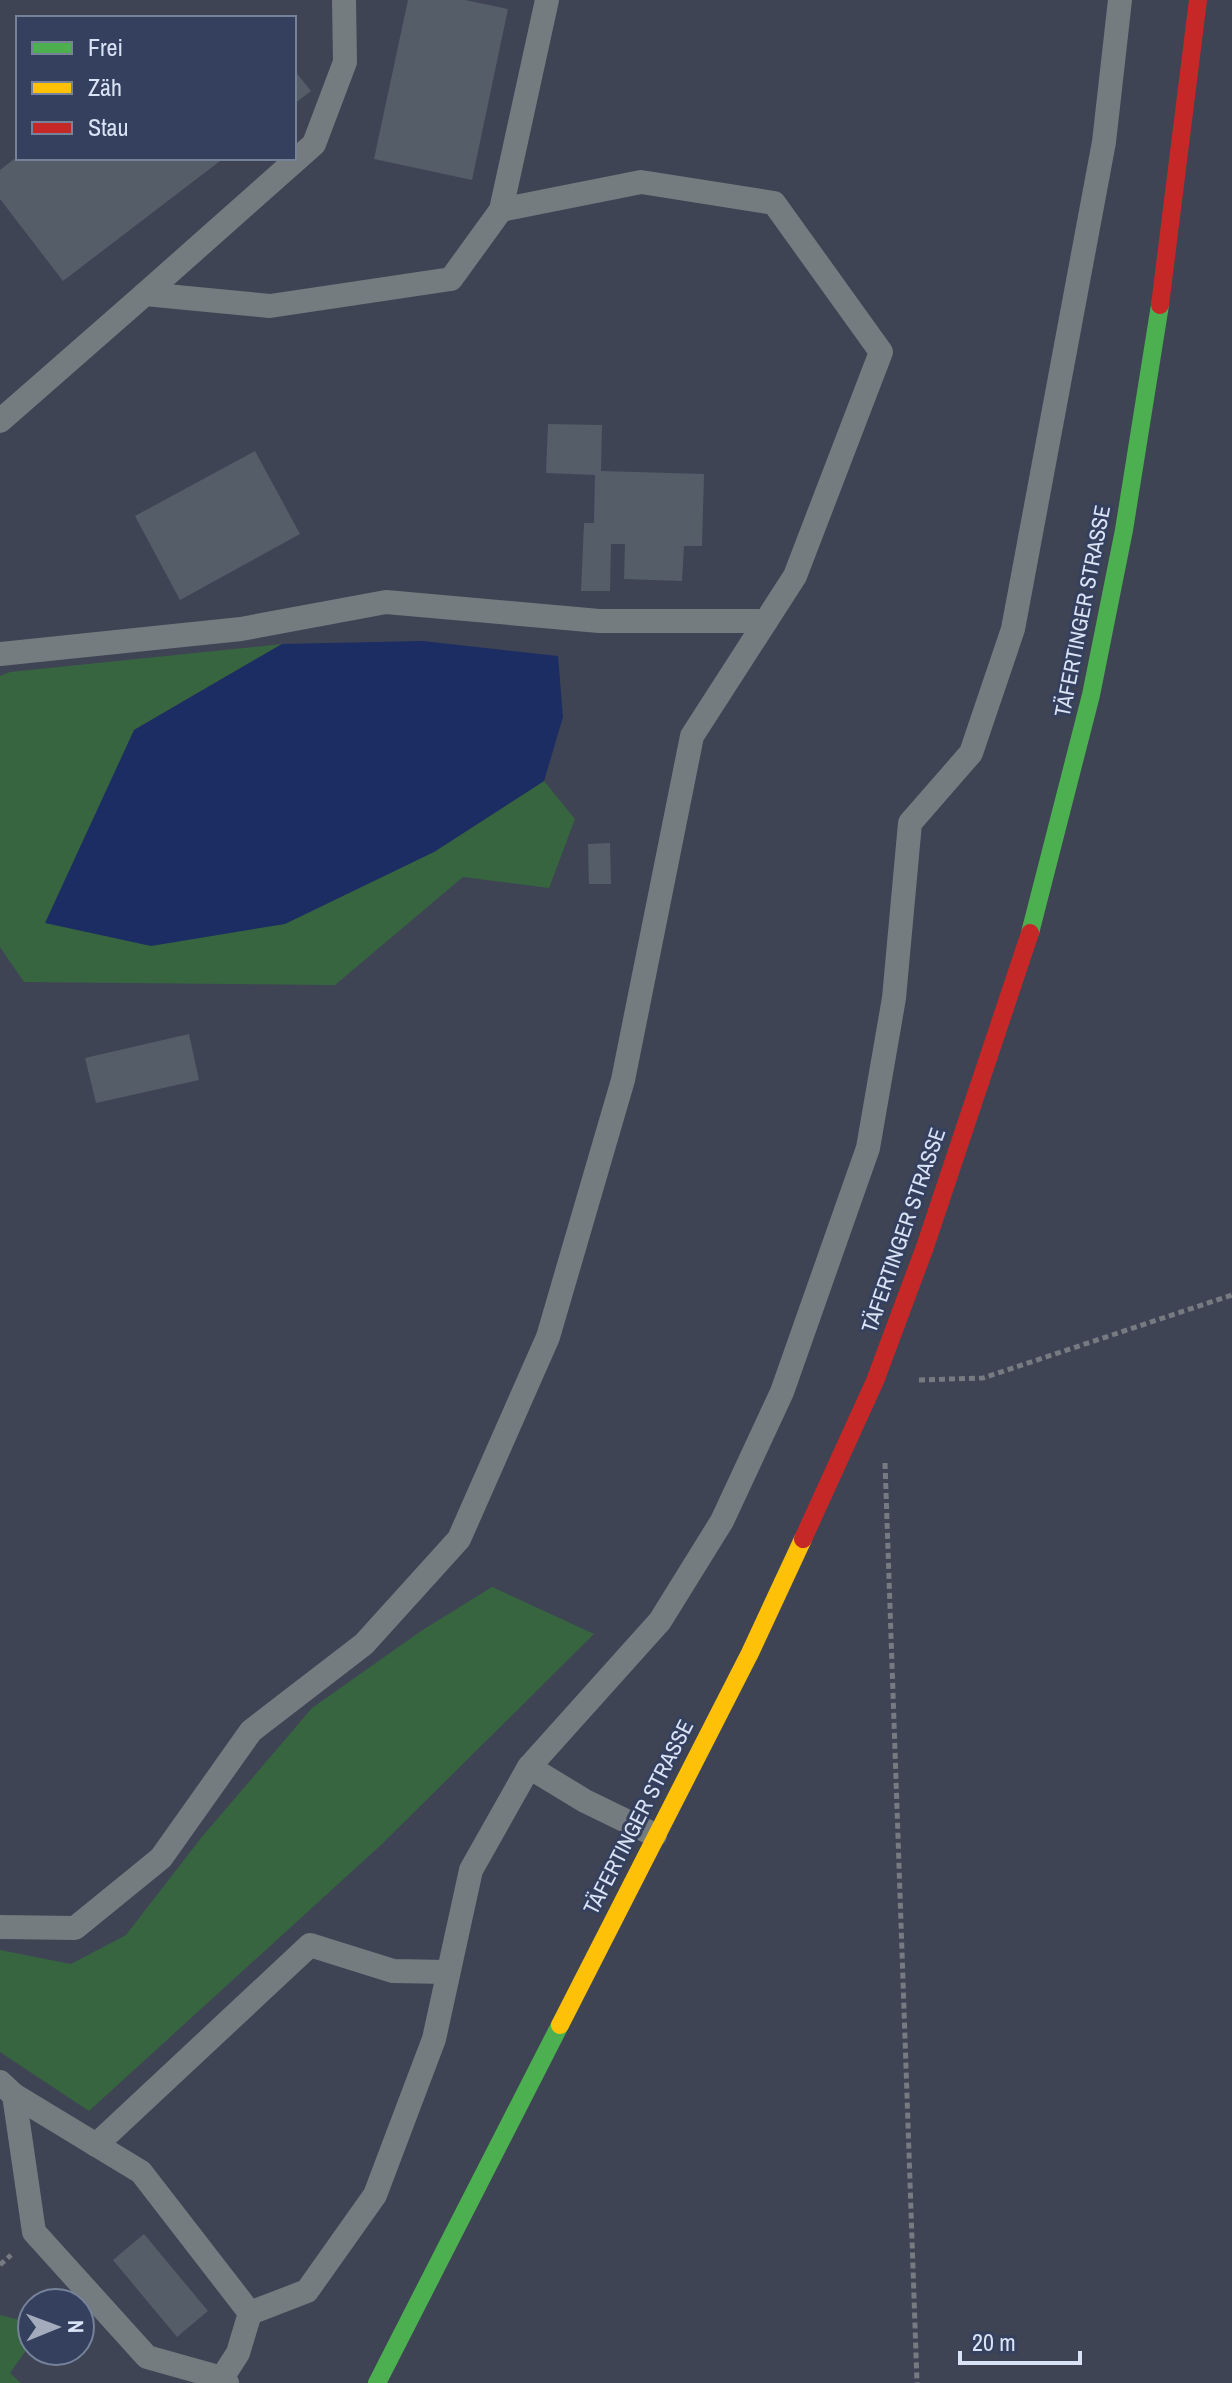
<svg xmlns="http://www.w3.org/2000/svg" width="1232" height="2383" viewBox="0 0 1232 2383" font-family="'Archivo Narrow',sans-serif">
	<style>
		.green { fill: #376540 }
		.water { fill: #1c2d63 }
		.building { fill: #555d69 }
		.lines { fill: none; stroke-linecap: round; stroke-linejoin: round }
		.path { stroke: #757b81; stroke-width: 5; stroke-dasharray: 6 4; stroke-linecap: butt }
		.lane { stroke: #757c7f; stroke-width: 24 }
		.fast { stroke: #4caf50; stroke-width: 18 }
		.slow { stroke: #ffc107; stroke-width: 18 }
		.jam { stroke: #c62828; stroke-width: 18 }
		.labels { text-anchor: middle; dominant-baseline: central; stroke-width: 6; stroke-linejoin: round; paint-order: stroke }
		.street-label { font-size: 22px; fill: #dae2f5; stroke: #34405e }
	</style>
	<rect width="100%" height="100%" fill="#3e4454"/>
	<g class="green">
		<path d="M282 644 134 730 434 852 544 781 575 819 549 888 463 877 335 985 24 982 0 947V676L10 672Z"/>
		<path d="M492 1587 594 1634 382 1844 89 2111 0 2052V1950L71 1964 126 1935 201 1838 312 1708 421 1631Z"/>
		<path d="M0 2315 32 2323V2342L10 2373 21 2383H0Z"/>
	</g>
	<path class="water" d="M423 641 558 656 563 717 544 781 434 852 285 924 151 946 45 923 134 730 282 644Z"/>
	<g class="building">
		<path d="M408 0H465L508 9 472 180 374 159Z"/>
		<path d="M294 70 311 91 294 104Z"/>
		<path d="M18 156V158H224L63 281 0 199V170Z"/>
		<path d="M548 424 602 425 601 471 704 474 702 546H684L682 581 624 579 625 544H611L610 591H581L584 523H594L595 475 546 473Z"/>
		<path d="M255 451 300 534 180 600 135 516Z"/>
		<path d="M610 843 611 884H589L588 844Z"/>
		<path d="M189 1034 199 1080 96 1103 85 1058Z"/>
		<path d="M144 2234 208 2311 177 2337 113 2260Z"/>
	</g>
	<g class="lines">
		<g class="path">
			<path d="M919 1380 983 1378 1232 1295"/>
			<path d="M885 1463 917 2383"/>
			<path d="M0 2265 11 2255"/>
		</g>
		<g class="lane">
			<path d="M145 294 314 144 345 62 344 0"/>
			<path d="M0 421 145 294 270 306 451 279 501 210 547 0"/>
			<path d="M0 654 241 629 386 602 599 621H766"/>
			<path d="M529 1767 660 1621 722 1521 782 1392 868 1148 894 998 910 823 971 753 1013 629 1104 142 1120 0"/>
			<path d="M0 1927 75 1928 161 1858 251 1731 364 1644 459 1539 548 1337 623 1080 692 736 795 576 881 352 774 203 641 182 501 210"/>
			<path d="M0 2082 14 2095 141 2172 250 2313 238 2353 222 2378 227 2383"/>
			<path d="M14 2095 34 2232 147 2357 222 2378"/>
			<path d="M96 2145 310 1945 393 1971 448 1972"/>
			<path d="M250 2313 307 2291 375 2195 434 2039 471 1870 529 1767 585 1801 655 1835"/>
		</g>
		<g class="fast">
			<path d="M1030 933 1091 695 1124 530 1160 305"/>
			<path d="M377 2383 560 2025"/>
		</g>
		<path class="slow" d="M560 2025 750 1653 803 1539"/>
		<g class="jam">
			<path d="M1160 305 1198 0"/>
			<path d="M803 1539 875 1381 925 1247 1030 933"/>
		</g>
	</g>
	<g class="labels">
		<g class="street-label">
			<text transform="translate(1082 611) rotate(-79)">TÄFERTINGER STRASSE</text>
			<text transform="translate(903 1230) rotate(-71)">TÄFERTINGER STRASSE</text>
			<text transform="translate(638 1817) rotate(-63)">TÄFERTINGER STRASSE</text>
		</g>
	</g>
	<rect x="16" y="16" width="280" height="144" fill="#34405e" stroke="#76819a" stroke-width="2"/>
	<rect x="32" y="42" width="40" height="12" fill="#4caf50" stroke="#76819a" stroke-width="2"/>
	<text x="88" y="56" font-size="24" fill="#dae2f5">Frei</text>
	<rect x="32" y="82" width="40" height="12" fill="#ffc107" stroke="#76819a" stroke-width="2"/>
	<text x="88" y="96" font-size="24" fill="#dae2f5">Zäh</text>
	<rect x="32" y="122" width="40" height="12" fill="#c62828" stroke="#76819a" stroke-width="2"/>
	<text x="88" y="136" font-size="24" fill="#dae2f5">Stau</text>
	<g transform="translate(56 2327) rotate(89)"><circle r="38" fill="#34405e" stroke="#76819a" stroke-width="2"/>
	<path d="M0-6L14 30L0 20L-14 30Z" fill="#a3abbd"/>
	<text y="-12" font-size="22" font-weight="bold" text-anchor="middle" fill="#dae2f5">N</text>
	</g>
	<path d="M960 2351v12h120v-12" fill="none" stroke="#dae2f5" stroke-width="4"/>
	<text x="972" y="2351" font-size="24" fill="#dae2f5" stroke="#34405e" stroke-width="6" paint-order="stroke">20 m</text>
</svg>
